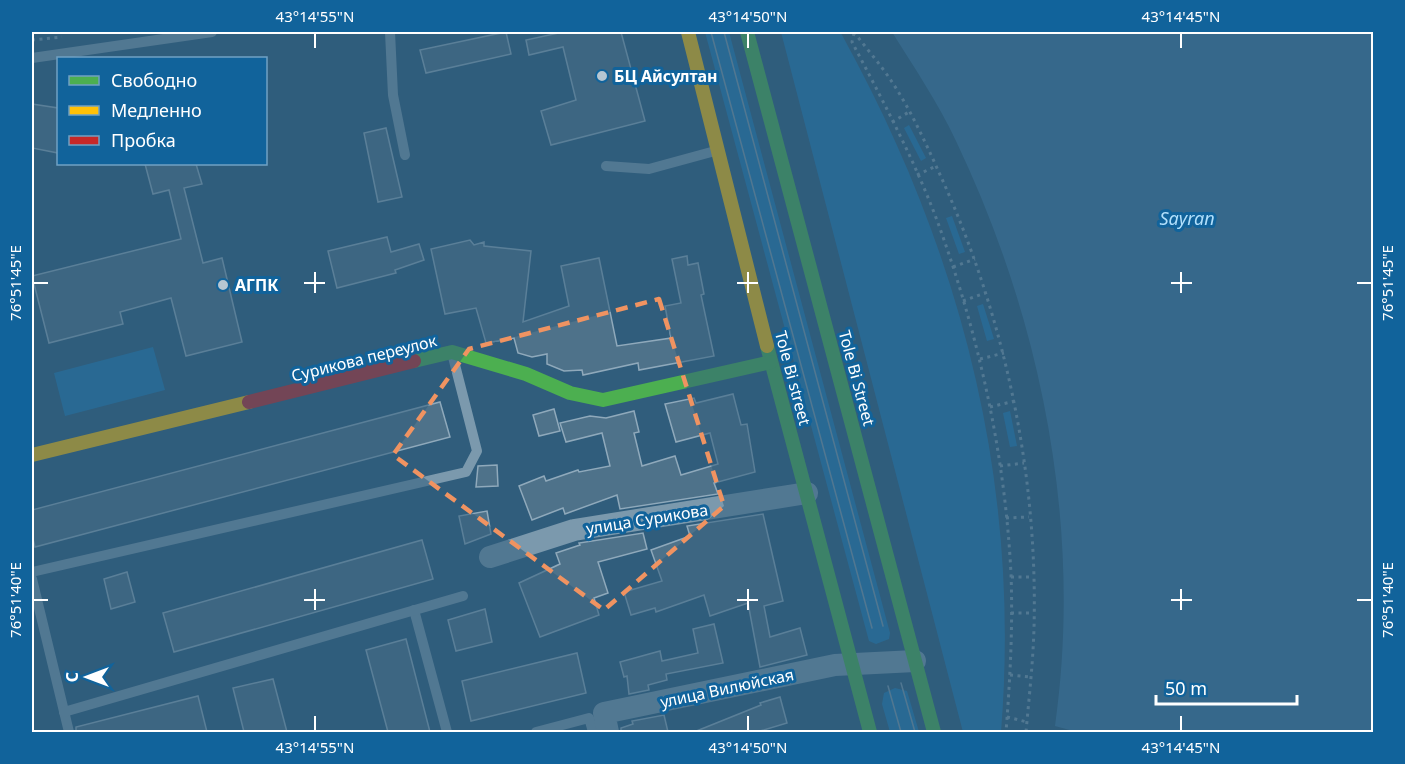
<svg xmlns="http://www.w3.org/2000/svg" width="1405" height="764" viewBox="0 0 1405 764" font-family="'Noto Sans',sans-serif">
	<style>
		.green { fill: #2279b0 }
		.water { fill: #3e779e }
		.building { fill: #4e728a; stroke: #8fa9bb; stroke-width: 1.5 }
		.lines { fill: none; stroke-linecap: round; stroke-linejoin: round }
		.path { stroke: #7b99ad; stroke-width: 3; stroke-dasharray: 3 4.5; stroke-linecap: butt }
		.lane { stroke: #7b99ad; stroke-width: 10 }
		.street { stroke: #7b99ad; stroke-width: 22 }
		.fast { stroke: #4caf50; stroke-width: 14 }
		.slow { stroke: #ffc107; stroke-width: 14 }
		.jam { stroke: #c62828; stroke-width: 14 }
		.tram { stroke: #7b98ac; stroke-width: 1.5 }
		.marked { fill: none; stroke: #f09361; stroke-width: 4.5; stroke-dasharray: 12 8; stroke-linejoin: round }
		.ticks { fill: none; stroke: #fff; stroke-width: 2 }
		.poi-dot { fill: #b7c6d1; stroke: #11639b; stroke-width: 2 }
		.labels { text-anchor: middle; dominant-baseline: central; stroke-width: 6; stroke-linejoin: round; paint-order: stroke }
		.poi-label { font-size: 16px; font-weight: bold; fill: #fff; stroke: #11639b; text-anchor: start }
		.street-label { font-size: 16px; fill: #fff; stroke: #11639b }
		.water-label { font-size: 18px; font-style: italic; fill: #b1dffb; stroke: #11639b }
		.neatline { fill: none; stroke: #fff; stroke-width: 2 }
		.ticks-label { font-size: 15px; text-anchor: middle; fill: #fff }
	</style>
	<rect width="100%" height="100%" fill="#305d7c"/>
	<g class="green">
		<path d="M705 32H729L890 633 889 639 876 644 869 641Z"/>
		<path d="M781 32H840L842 35C962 253 1021 483 1001 732H963Z"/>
		<path d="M909 125 926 158 921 161 904 128Z"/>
		<path d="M952 216 965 252 959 254 946 218Z"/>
		<path d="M983 304 994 339 987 341 977 306Z"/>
		<path d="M153 347 165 390 65 416 54 373Z"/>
		<path d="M1010 411 1017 446 1010 447 1003 413Z"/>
		<path d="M895 688 907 691 919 732H890L882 704 884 693Z"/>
	</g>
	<path class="water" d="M892 32H1373V730L1077 732 1055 726C1083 528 1042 321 956 141 938 103 914 67 892 32Z"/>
	<g class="building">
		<path d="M506 32 511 54 426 73 420 50Z"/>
		<path d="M563 32H621L645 121 551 145 541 111 576 100 563 47 529 55 526 40Z"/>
		<path d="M32 104 58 108V153L32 148Z"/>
		<path d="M386 128 402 197 378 202 364 133Z"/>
		<path d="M145 164H196L202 184 184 188 203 263 222 258 242 342 186 356 171 298 120 312 123 324 49 343 32 276 181 239 169 190 153 194Z"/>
		<path d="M387 237 391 252 419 244 424 260 395 270 396 273 337 288 328 251Z"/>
		<path d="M470 240 474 245 484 242V246L531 251 523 322 569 306 561 266 599 258 617 346 671 338 665 306 681 303 672 259 687 256 688 265 698 263 704 294 701 295 714 356 639 370 638 363 583 375 582 370 564 371 547 364V354L532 357 518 353 514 338 486 343 476 308 445 314 431 249Z"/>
		<path d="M733 394 741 425 747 424 755 472 714 483 718 494 620 509 617 495 565 514 563 508 532 520 519 486 544 476 546 481 578 470 579 472 610 466 602 433 566 442 560 423 590 416 606 418 634 411 639 432 634 433 642 466 675 456 681 475 718 464 710 433 676 442 665 404 694 398 696 403Z"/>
		<path d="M440 402 450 437 35 547 32 535V510Z"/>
		<path d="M554 409 560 431 539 436 533 415Z"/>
		<path d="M497 465 498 486 476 487 478 466Z"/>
		<path d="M487 511 491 534 465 544 459 516Z"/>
		<path d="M763 514 783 601 764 606 770 637 800 628 807 655 760 667 748 603 710 616 704 595 656 612 655 608 631 615 624 592 662 581 651 550 690 536 687 526Z"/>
		<path d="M643 533 647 549 598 562 608 593 594 598 599 615 540 637 519 583 560 564 556 553 580 545 579 543Z"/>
		<path d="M422 540 433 579 174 652 163 613Z"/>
		<path d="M127 572 135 602 111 609 104 579Z"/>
		<path d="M485 609 492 642 456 651 448 620Z"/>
		<path d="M714 624 723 663 666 674 667 680 648 685 649 690 629 694 627 676 624 677 620 662 660 651 662 661 698 653 693 629Z"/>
		<path d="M406 639 430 732H388L366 650Z"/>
		<path d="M577 653 586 693 471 721 462 681Z"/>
		<path d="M273 679 287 732H244L233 688Z"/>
		<path d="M198 696 207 732H76V727Z"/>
		<path d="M780 697 787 723 757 732H694L761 705 760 703Z"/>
		<path d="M664 715 668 732H621V728L633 724 632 721Z"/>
	</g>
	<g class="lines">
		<g class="path">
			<path d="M854 32C866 48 881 65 892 82 912 112 927 146 942 179 1005 319 1038 474 1034 628 1033 663 1029 698 1026 732"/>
			<path d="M854 33 852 42C883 101 915 161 938 223 979 336 1005 454 1011 574 1013 627 1010 680 1006 732"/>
			<path d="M32 40 62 37"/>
			<path d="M892 122 909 112"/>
			<path d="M917 175 936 166"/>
			<path d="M953 267 975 259"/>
			<path d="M963 301 985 293"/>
			<path d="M980 359 1004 353"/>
			<path d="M990 407 1015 401"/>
			<path d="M1000 466 1024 463"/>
			<path d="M1006 518 1029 517"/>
			<path d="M1011 577H1033"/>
			<path d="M1011 613H1033"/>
			<path d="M1010 675 1030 677"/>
			<path d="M1007 717 1027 722"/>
		</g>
		<g class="lane">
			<path d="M390 32 393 95 405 155"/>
			<path d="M32 58 212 32"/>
			<path d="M606 166 649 169 715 151"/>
			<path d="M32 572 466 472 477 451 453 357"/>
			<path d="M32 579 69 732"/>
			<path d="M414 610 447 732"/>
			<path d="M64 712 463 596"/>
			<path d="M536 732 589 718 593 732"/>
		</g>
		<g class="street">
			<path d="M490 557 574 530 807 493"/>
			<path d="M608 732 604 713 835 665 915 661"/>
		</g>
		<g class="fast">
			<path d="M747 32 934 732"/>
			<path d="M767 346 870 732"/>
			<path d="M414 361 452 352 526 374 570 393 603 400 771 362"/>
		</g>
		<g class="slow">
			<path d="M688 32 767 346"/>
			<path d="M32 455 249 402"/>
		</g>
		<path class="jam" d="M249 402 414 361"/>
		<g class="tram">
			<path d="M711 32 872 628"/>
			<path d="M724 32 883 626"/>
			<path d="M901 683 915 732"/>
			<path d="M888 686 901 732"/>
		</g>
	</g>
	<path d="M0 0H1405V764H0ZM659 299 724 506 604 610 393 455 469 349Z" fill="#305d7c" fill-opacity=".55" fill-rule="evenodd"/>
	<path class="marked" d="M659 299 724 506 604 610 393 455 469 349Z"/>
	<path class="ticks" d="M315 33V48M748 33V48M1181 33V48M315 272V293M748 272V293M1181 272V293M33 283H48M304 283H325M737 283H758M1171 283H1192M1357 283H1372M315 589V610M748 589V610M1181 589V610M33 600H48M304 600H325M737 600H758M1171 600H1192M1357 600H1372M315 716V731M748 716V731M1181 716V731"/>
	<g class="poi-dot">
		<circle cx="602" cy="76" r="6"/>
		<circle cx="223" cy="285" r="6"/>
	</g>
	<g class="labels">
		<g class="poi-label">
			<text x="614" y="76">БЦ Айсултан</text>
			<text x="235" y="285">АГПК</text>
		</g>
		<g class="street-label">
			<text transform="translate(364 358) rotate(-14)">Сурикова переулок</text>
			<text transform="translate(793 378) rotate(75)">Tole Bi street</text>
			<text transform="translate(857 378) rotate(75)">Tole Bi Street</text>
			<text transform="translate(647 519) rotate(-9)">улица Сурикова</text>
			<text transform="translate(727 688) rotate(-12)">улица Вилюйская</text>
		</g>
		<g class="water-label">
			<text x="1187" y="218">Sayran</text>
		</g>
	</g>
	<rect width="1405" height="764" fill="none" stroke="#11639b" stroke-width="66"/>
	<rect x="57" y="57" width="210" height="108" fill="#11639b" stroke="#70a1c3" stroke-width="1.5"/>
	<rect x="69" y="76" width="30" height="9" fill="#4caf50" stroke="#70a1c3" stroke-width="1.5"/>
	<text x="111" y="87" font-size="18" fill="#ffffff">Свободно</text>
	<rect x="69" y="106" width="30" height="9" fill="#ffc107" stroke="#70a1c3" stroke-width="1.5"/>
	<text x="111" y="117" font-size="18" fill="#ffffff">Медленно</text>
	<rect x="69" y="136" width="30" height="9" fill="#c62828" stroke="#70a1c3" stroke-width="1.5"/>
	<text x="111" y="147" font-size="18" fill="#ffffff">Пробка</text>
	<g transform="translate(87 677) rotate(270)" stroke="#11639b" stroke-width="4.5" paint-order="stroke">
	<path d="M0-4.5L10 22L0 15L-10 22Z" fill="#ffffff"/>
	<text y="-9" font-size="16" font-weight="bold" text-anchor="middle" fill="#ffffff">С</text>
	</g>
	<path d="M1156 695v9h141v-9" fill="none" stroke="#ffffff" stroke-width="3"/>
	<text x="1165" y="695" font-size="18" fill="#ffffff" stroke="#11639b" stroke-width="4.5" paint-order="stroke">50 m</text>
	<rect x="33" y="33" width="1339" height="698" class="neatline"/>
	<g class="ticks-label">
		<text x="315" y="22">43°14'55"N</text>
		<text x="748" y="22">43°14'50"N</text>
		<text x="1181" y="22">43°14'45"N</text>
		<text transform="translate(1388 283) rotate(-90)" y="5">76°51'45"E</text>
		<text transform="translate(16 283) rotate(-90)" y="5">76°51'45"E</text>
		<text transform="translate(1388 600) rotate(-90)" y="5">76°51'40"E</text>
		<text transform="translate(16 600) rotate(-90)" y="5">76°51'40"E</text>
		<text x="315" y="753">43°14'55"N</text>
		<text x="748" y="753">43°14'50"N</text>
		<text x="1181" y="753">43°14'45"N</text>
	</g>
</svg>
